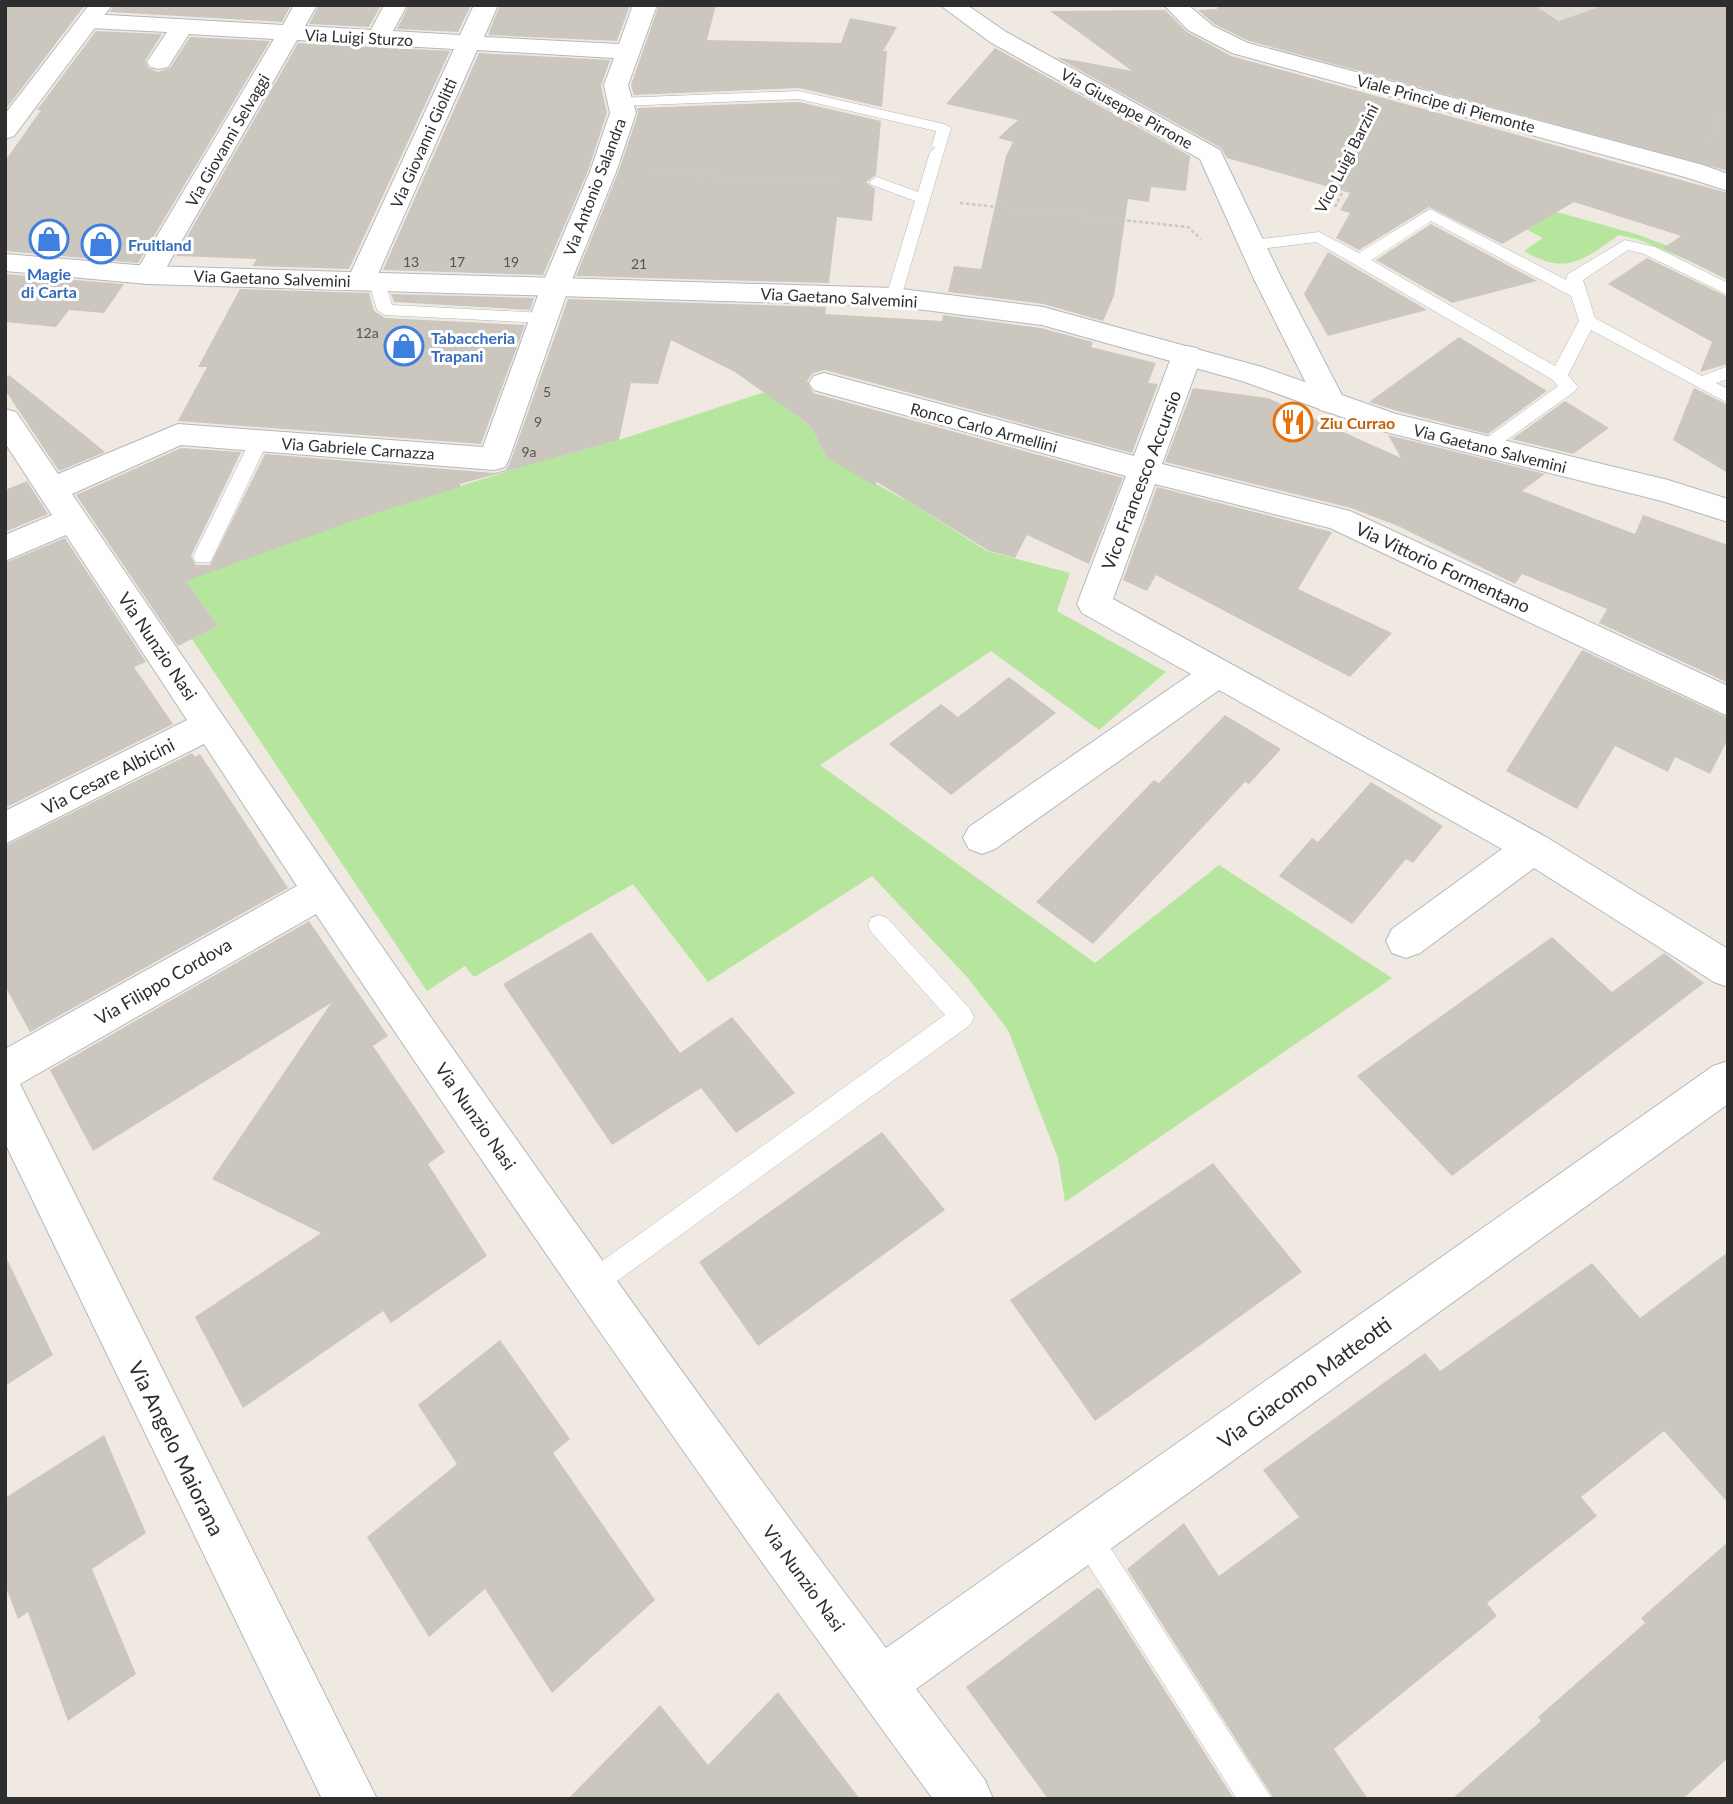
<svg xmlns="http://www.w3.org/2000/svg" width="1733" height="1804" viewBox="0 0 1733 1804" font-family="Lato,sans-serif">
	<style>
		.green { fill: #b6e59e }
		.plaza { fill: #dfdcd8 }
		.building { fill: #cbc7bf }
		.lines { fill: none; stroke-linecap: round; stroke-linejoin: round }
		.lane-casing { stroke: #b4b7c1; stroke-width: 1 }
		.street-casing { stroke: #b4b7c1; stroke-width: 2 }
		.secondary-casing { stroke: #b4b7c1; stroke-width: 2 }
		.path { stroke: #c9c9c9; stroke-width: 2.5; stroke-dasharray: 3.5 2.5; stroke-linecap: butt }
		.lane { fill: #fff; fill-rule: evenodd }
		.street { fill: #fff; fill-rule: evenodd }
		.secondary { fill: #fff; fill-rule: evenodd }
		.labels { text-anchor: middle; dominant-baseline: central; stroke-width: 6; stroke-linejoin: round; paint-order: stroke }
		.number-label { font-size: 14px; fill: #555452 }
		.far-street-label { font-size: 16px; fill: #2e2e2e; stroke: #fff }
		.far-shop-label { font-size: 16px; font-weight: bold; fill: #366cbe; stroke: #fff; text-anchor: start }
		.far-food-label { font-size: 16px; font-weight: bold; fill: #c56008; stroke: #fff; text-anchor: start }
		.street-label { font-size: 18px; fill: #2e2e2e; stroke: #fff }
		.near-street-label { font-size: 21px; fill: #2e2e2e; stroke: #fff }
	</style>
	<rect width="100%" height="100%" fill="#efe9e1"/>
	<g class="green">
		<path d="M1422 174 1639 235 1679 250 1709 269 1637 239 1619 235C1583 260 1566 276 1524 251L1543 238Z"/>
		<path d="M765 392 811 427 826 457 911 503 987 551 1070 573 1057 611 1166 672 1099 730 991 651 820 765 1095 963 1219 865 1392 978 1065 1202 1058 1158 1008 1030 968 978 872 876 708 982 633 884 474 977 465 966 427 991 192 639 218 626 181 574 524 466 619 440Z"/>
	</g>
	<path class="plaza" d="M1534 5H1605L1568 26Z"/>
	<g class="building">
		<path d="M5 5H85L6 109H5Z"/>
		<path d="M114 5H291L282 22 110 12Z"/>
		<path d="M319 5H381L369 27 309 24Z"/>
		<path d="M409 5H471L458 32 397 29Z"/>
		<path d="M500 5H630L617 41 488 35Z"/>
		<path d="M659 5H716L707 40 841 43 850 18 897 27 883 51H887L882 107 799 88 634 95 631 85Z"/>
		<path d="M1218 5H1534L1559 21 1605 5H1728V171L1249 41 1214 24 1198 10 1217 9Z"/>
		<path d="M1165 10 1187 32 1231 56 1728 193V280L1663 248 1681 236 1574 202 1502 244 1429 207 1359 250 1336 238 1350 213 1340 210 1350 193 1227 158 1221 148 1056 57 1132 71 1050 11Z"/>
		<path d="M96 31 162 34 145 61 148 68 158 72 170 68 190 37 270 41 138 263 5 251V161L41 110H37Z"/>
		<path d="M298 43 450 51 349 269 252 266 257 259 176 256Z"/>
		<path d="M995 48 1190 156 1186 191 1151 187 1149 202 1128 199 1114 296 1103 321 1043 304 948 292 954 266 981 269 1006 156 1013 142 998 138 1018 120 946 104Z"/>
		<path d="M479 53 610 60 601 86 607 113 588 171 543 275 383 270Z"/>
		<path d="M799 102 881 121 876 175 866 182 875 189 872 221 837 217 829 283 576 276 618 173 638 114 637 108Z"/>
		<path d="M1431 224 1537 281 1452 303 1376 260Z"/>
		<path d="M1328 252 1427 310 1328 336 1304 294Z"/>
		<path d="M1647 258 1728 297V364L1700 372 1712 342 1608 284Z"/>
		<path d="M5 274 124 284 104 313 69 310 56 327 5 322Z"/>
		<path d="M240 289 369 293 374 311 385 318 525 325 481 444 178 421 207 367H198Z"/>
		<path d="M391 294 534 298 530 310 394 302Z"/>
		<path d="M568 299 826 307 825 314 942 321 943 315 1041 328 1093 342 1091 347 1156 363 1148 383 1158 384 1132 453 825 370 813 373 807 381 813 393 1123 478 1089 564 1027 535 1015 558 989 551 877 482 875 486 826 457 811 427 801 419 735 372 671 340 658 384 631 383 619 440 460 484V487L367 516 186 581 218 626 178 646 76 495 181 448 241 452 191 556 196 565H210L265 454 494 473 506 470 511 460Z"/>
		<path d="M1459 337 1547 391 1488 434 1397 411 1369 402Z"/>
		<path d="M9 375 93 442 105 452 59 471 5 390V379Z"/>
		<path d="M1193 388 1268 398 1401 458 1388 435 1545 474 1522 491 1635 534 1643 515 1728 545V683L1599 623 1607 609 1522 574 1515 584 1398 526 1351 508 1165 462Z"/>
		<path d="M1694 388 1728 405V473L1673 440Z"/>
		<path d="M1565 401 1609 428 1573 454 1512 439Z"/>
		<path d="M27 481 48 514 5 532V490Z"/>
		<path d="M1157 487 1332 532 1298 589 1392 633 1350 677 1156 575 1147 591 1123 580Z"/>
		<path d="M65 538 146 662 134 667 173 724 5 808V563Z"/>
		<path d="M1582 650 1728 718V739L1710 774 1675 757 1668 772 1615 746 1577 809 1506 771Z"/>
		<path d="M1009 677 1056 713 951 795 889 744 941 704 958 717Z"/>
		<path d="M1225 715 1281 749 1249 784 1245 782 1093 944 1036 902 1154 780 1159 783Z"/>
		<path d="M192 753 195 757 200 754 288 888 30 1032 5 986V846Z"/>
		<path d="M1371 782 1443 826 1413 863 1406 859 1352 924 1279 876 1312 838 1318 842Z"/>
		<path d="M309 921 388 1036 373 1046 445 1152 428 1164 487 1256 391 1323 383 1311 243 1408 195 1317 321 1233 212 1179 331 1003 93 1151 50 1070Z"/>
		<path d="M591 932 680 1053 732 1017 795 1093 736 1133 701 1088 612 1145 503 984Z"/>
		<path d="M1552 937 1612 992 1664 953 1704 983 1452 1176 1357 1076Z"/>
		<path d="M882 1132 945 1210 758 1346 699 1262Z"/>
		<path d="M1213 1163 1302 1272 1095 1421 1010 1300Z"/>
		<path d="M1728 1252V1503L1664 1431 1581 1497 1597 1516 1487 1603 1497 1616 1334 1749 1368 1799H1274L1127 1569 1184 1523 1219 1576 1299 1517 1263 1470 1425 1353 1440 1371 1592 1263 1640 1318Z"/>
		<path d="M5 1255 53 1355 5 1386Z"/>
		<path d="M500 1340 570 1439 553 1453 655 1600 552 1693 485 1589 429 1637 367 1537 457 1464 418 1405Z"/>
		<path d="M104 1435 146 1533 92 1569 136 1674 68 1721 28 1612 18 1619 5 1585V1498Z"/>
		<path d="M1728 1542V1758L1683 1799H1452L1541 1721 1538 1717 1645 1623 1641 1618Z"/>
		<path d="M1097 1588 1101 1590 1234 1799H1048L966 1687Z"/>
		<path d="M778 1692 860 1799H568L660 1705 708 1765Z"/>
	</g>
	<g class="lines">
		<defs>
			<g id="lane">
				<path d="M799 91 944 124 951 128 900 301 894 302 886 297 915 201 872 185 869 182 877 177 918 192 930 152 935 148 932 145 936 131 799 99 620 106 613 102 620 98Z"/>
				<path d="M1430 209 1566 280 1568 274 1625 240 1655 247 1728 283V295L1644 254 1628 250 1583 280 1595 318 1702 376 1728 366V379L1716 383 1728 389V403L1591 330 1568 375 1578 387 1575 391 1490 452H1478L1475 448 1478 444 1558 386 1553 380 1316 242 1253 250 1245 245 1253 240 1319 232 1359 253ZM1431 221 1571 296 1579 321 1555 366 1371 260Z"/>
				<path d="M377 277 385 282 392 305 544 313 552 318 544 323 385 315 377 310 369 282Z"/>
				<path d="M259 435 265 437 268 441 213 557 210 562H196L193 557 250 441 253 437Z"/>
				<path d="M879 915 887 918 970 1009 974 1017 970 1025 602 1292 593 1296 584 1292 580 1283 584 1274 945 1015 871 932 868 925 871 918Z"/>
				<path d="M1087 1522 1097 1527 1272 1799H1237L1077 1547 1072 1537 1077 1527Z"/>
			</g>
			<g id="street">
				<path d="M294 5H317L305 26 371 30 384 5H407L393 31 460 35 474 5H498L484 37 619 44 633 5H657L628 85 636 113 616 172 569 287 509 459 505 467 494 470 181 445 72 494C336 883 603 1272 886 1648L1713 1066 1728 1061V1104L916 1689 985 1780 993 1799H933C721 1509 515 1213 316 914L20 1084 377 1799H322L5 1143V1049L297 886 204 744 5 844V811L187 720 66 535 5 561V535L52 515 5 443V409L16 412 58 474 178 424 483 447 541 287 590 172 610 113 604 85 614 58 477 50 375 281 371 287 361 290 351 287 347 281 454 49 297 40 162 275 158 281 148 284 138 281 134 275 274 39 189 34 168 67 159 69 150 67 147 62 167 32 90 28 82 26 78 21 82 16 90 14 283 25Z"/>
				<path d="M940 5H967L1006 32 1220 150 1281 277 1346 403 1342 410 1331 413 1320 410 1316 403 1253 277 1200 159 990 42Z"/>
				<path d="M1187 346 1197 348 1202 355 1162 464 1350 511 1728 686V716L1330 528 1155 484 1113 599 1546 837 1728 949V987L1714 982 1534 868 1420 953 1406 958 1392 953 1386 941 1392 929 1502 849 1219 690 995 849 982 854 969 849 963 838 969 827 1191 674 1082 613 1077 604 1126 476 814 390 809 383 814 376 824 373 1134 456 1172 355 1177 348Z"/>
			</g>
			<g id="secondary">
				<path d="M89 5H112L14 136 5 139V114Z"/>
				<path d="M1164 5H1188L1213 26 1248 43 1703 165 1728 174V191L1685 177 1232 53 1188 30Z"/>
				<path d="M5 254 148 266 894 288 1043 307 1262 367 1396 414 1668 480 1728 499V522L1662 501 1378 430 1242 381 1042 325 894 306 148 284 5 271Z"/>
			</g>
		</defs>
		<use href="#lane" class="lane-casing"/>
		<use href="#street" class="street-casing"/>
		<use href="#secondary" class="secondary-casing"/>
		<g class="path">
			<path d="M1710 138 1721 113 1728 114"/>
			<path d="M647 174 841 180"/>
			<path d="M960 203 1188 227 1201 239"/>
			<path d="M1335 207 1377 124"/>
		</g>
		<use href="#lane" class="lane"/>
		<use href="#street" class="street"/>
		<use href="#secondary" class="secondary"/>
	</g>
	<defs>
		<symbol id="shop-ring" viewBox="-11 -11 22 22"><circle r="9.5" fill="#fff" stroke="#3f7fe0" stroke-width="1.5"/><path d="M-5-2.5h2.3a2.7 3.5 0 0 1 5.4 0H5L5.5 6h-11ZM-1.5-2.5h3a1.5 2.3 0 0 0-3 0Z" fill="#3f7fe0"/></symbol>
		<symbol id="restaurant-ring" viewBox="-11 -11 22 22"><circle r="9.5" fill="#fff" stroke="#e8710a" stroke-width="1.5"/><path d="M-5-6h1v4h1v-4h1v4h1v-4h1v5L-1.5 .5V6h-2V.5L-5-1ZM5-6V6H3V1.5H1.5Q1.5-4 5-6Z" fill="#e8710a"/></symbol>
	</defs>
	<g fill-rule="evenodd">
		<use href="#shop-ring" x="27" y="217" width="44" height="44"/>
		<use href="#shop-ring" x="79" y="222" width="44" height="44"/>
		<use href="#shop-ring" x="382" y="324" width="44" height="44"/>
		<use href="#restaurant-ring" x="1271" y="400" width="44" height="44"/>
	</g>
	<g class="labels">
		<g class="number-label">
			<text x="411" y="261">13</text>
			<text x="457" y="261">17</text>
			<text x="511" y="261">19</text>
			<text x="639" y="263">21</text>
			<text x="367" y="332">12a</text>
			<text x="547" y="391">5</text>
			<text x="538" y="421">9</text>
			<text x="529" y="451">9a</text>
		</g>
		<g class="far-street-label">
			<text transform="translate(359 37) rotate(3)">Via Luigi Sturzo</text>
			<text transform="translate(1446 103) rotate(15)">Viale Principe di Piemonte</text>
			<text transform="translate(1127 108) rotate(29)">Via Giuseppe Pirrone</text>
			<text transform="translate(227 140) rotate(-60)">Via Giovanni Selvaggi</text>
			<text transform="translate(423 143) rotate(-66)">Via Giovanni Giolitti</text>
			<text transform="translate(1346 158) rotate(-63)">Vico Luigi Barzini</text>
			<text transform="translate(594 187) rotate(-69)">Via Antonio Salandra</text>
			<text transform="translate(272 278) rotate(2)">Via Gaetano Salvemini</text>
			<text transform="translate(839 297) rotate(3)">Via Gaetano Salvemini</text>
			<text transform="translate(984 427) rotate(15)">Ronco Carlo Armellini</text>
			<text transform="translate(358 448) rotate(4)">Via Gabriele Carnazza</text>
			<text transform="translate(1490 448) rotate(14)">Via Gaetano Salvemini</text>
		</g>
		<g class="far-shop-label">
			<text x="128" y="244">Fruitland</text>
			<text x="49" y="273" text-anchor="middle">Magie<tspan x="49" dy="18">di Carta</tspan></text>
			<text x="431" y="337">Tabaccheria<tspan x="431" dy="18">Trapani</tspan></text>
		</g>
		<g class="far-food-label">
			<text x="1320" y="422">Ziu Currao</text>
		</g>
		<g class="street-label">
			<text transform="translate(1141 480) rotate(-69)">Vico Francesco Accursio</text>
			<text transform="translate(1443 567) rotate(25)">Via Vittorio Formentano</text>
			<text transform="translate(158 646) rotate(56)">Via Nunzio Nasi</text>
			<text transform="translate(108 776) rotate(-27)">Via Cesare Albicini</text>
			<text transform="translate(163 981) rotate(-30)">Via Filippo Cordova</text>
			<text transform="translate(476 1116) rotate(55)">Via Nunzio Nasi</text>
			<text transform="translate(804 1578) rotate(54)">Via Nunzio Nasi</text>
		</g>
		<g class="near-street-label">
			<text transform="translate(1304 1382) rotate(-36)">Via Giacomo Matteotti</text>
			<text transform="translate(177 1448) rotate(64)">Via Angelo Maiorana</text>
		</g>
	</g>
	<rect width="1733" height="1804" fill="none" stroke="#2e2e2e" stroke-width="14"/>
</svg>
